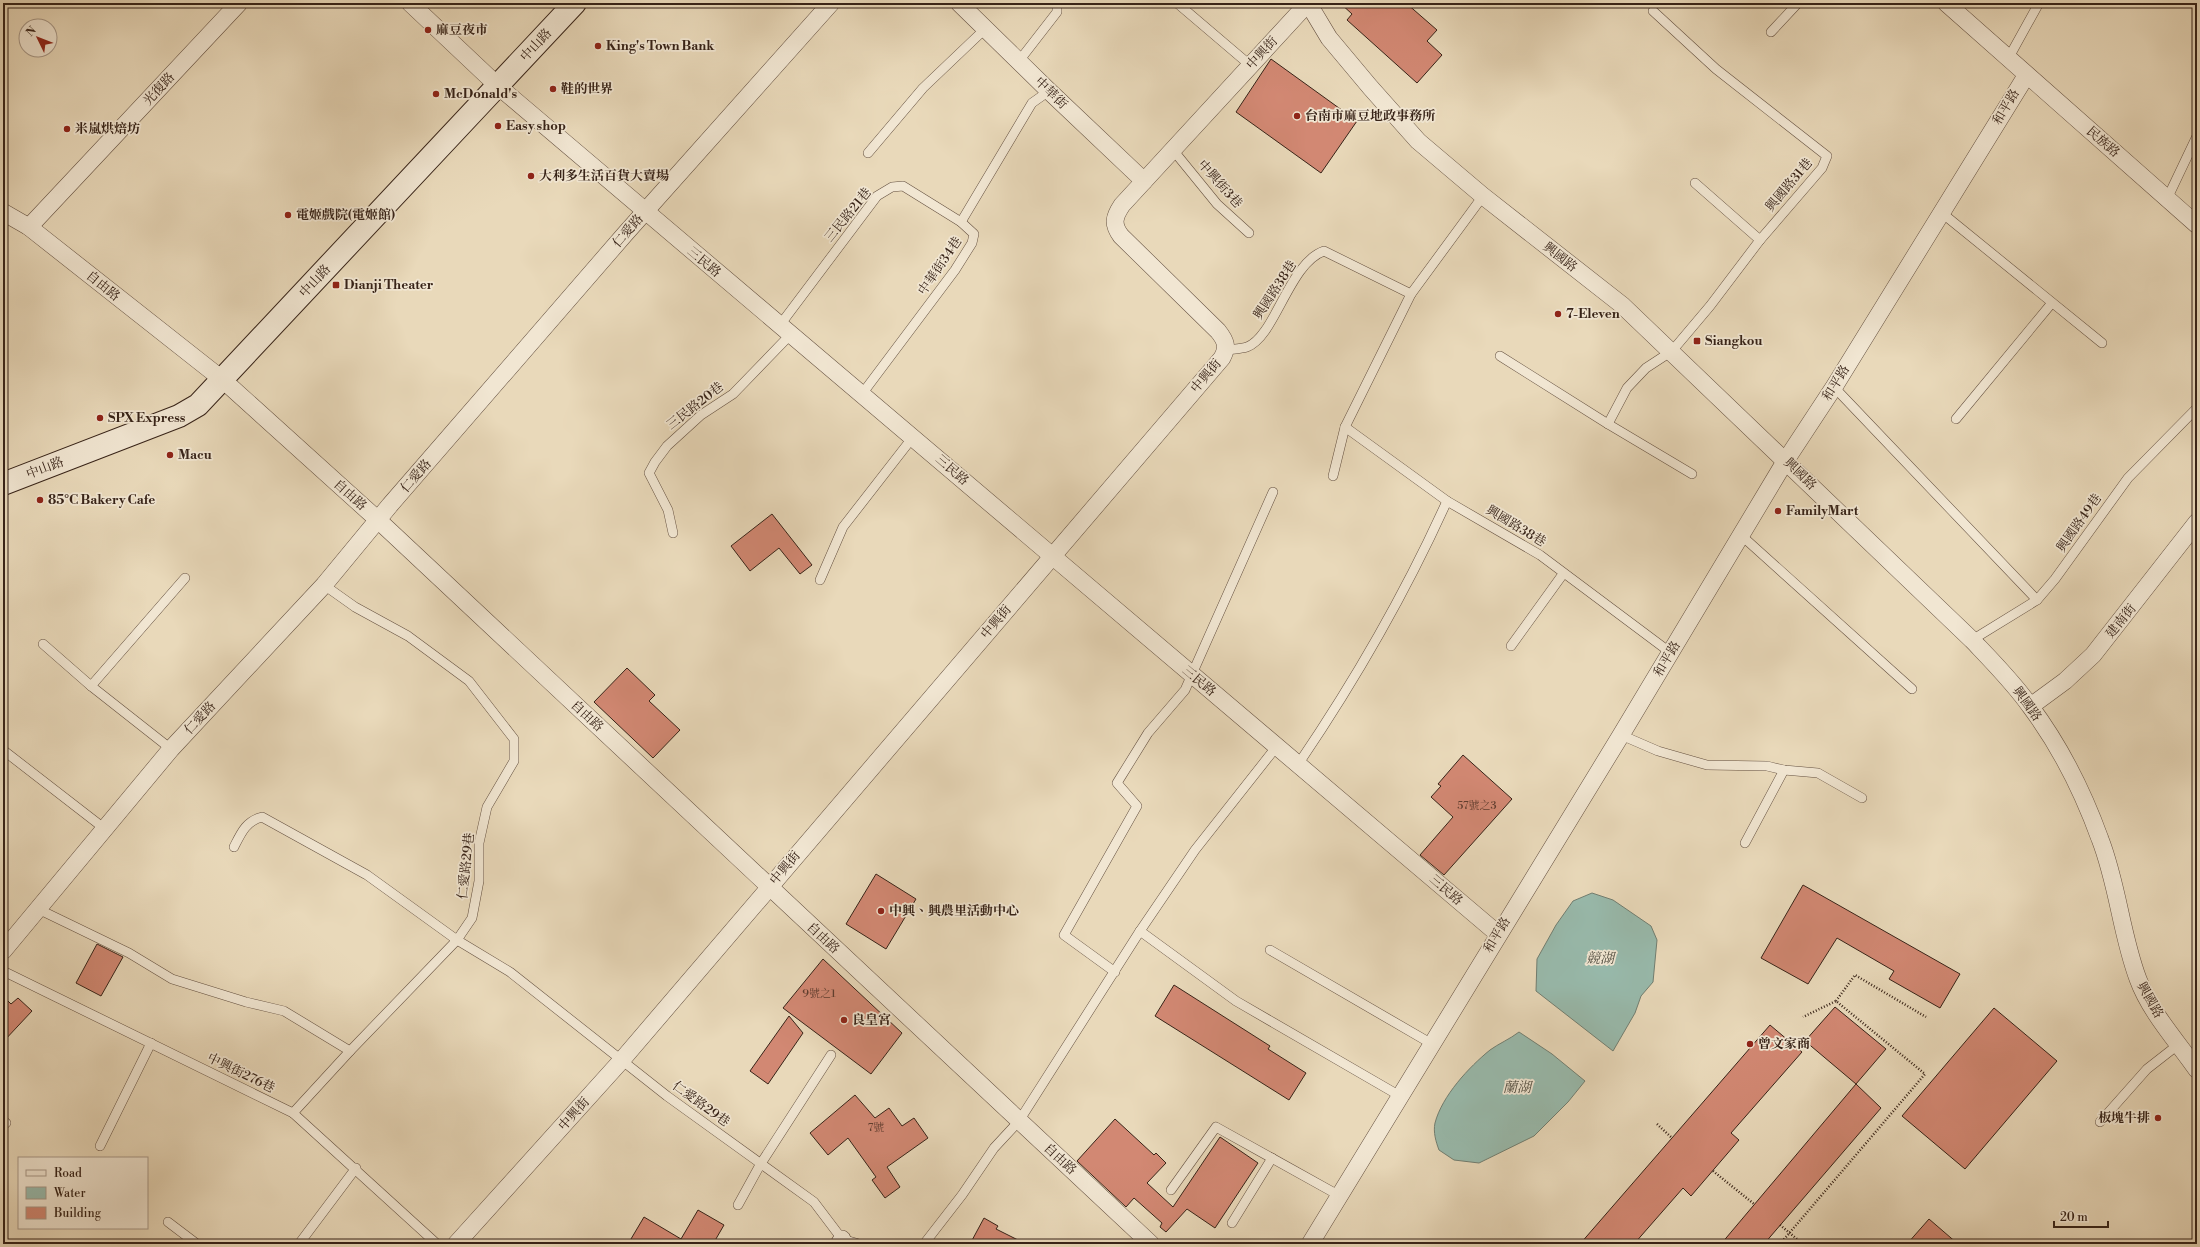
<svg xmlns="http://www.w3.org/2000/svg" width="2200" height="1247" viewBox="0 0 2200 1247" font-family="'Libre Bodoni','Noto Serif TC',serif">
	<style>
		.water { fill: #98baac; stroke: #717e71 }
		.building { fill: #d28873; stroke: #372318 }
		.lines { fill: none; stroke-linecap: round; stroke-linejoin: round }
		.lane-casing { stroke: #645040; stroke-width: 10 }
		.street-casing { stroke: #645040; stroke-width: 18 }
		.secondary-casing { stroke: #372318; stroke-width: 24 }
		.path { stroke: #372318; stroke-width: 2.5; stroke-dasharray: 1 2; stroke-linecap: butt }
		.lane { stroke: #f1e6d2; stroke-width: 9 }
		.street { stroke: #f1e6d2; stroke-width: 17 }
		.secondary { stroke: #f1e6d2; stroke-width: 22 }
		.poi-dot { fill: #8f2418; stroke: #f1e6d2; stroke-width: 1.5 }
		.labels { text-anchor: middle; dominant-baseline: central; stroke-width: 3.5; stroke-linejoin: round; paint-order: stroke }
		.number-label { font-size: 11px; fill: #5e3c2f }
		.poi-label { font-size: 13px; font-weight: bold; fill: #372318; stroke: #f1e6d2; text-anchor: start }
		.street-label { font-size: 13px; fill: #372318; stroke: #f1e6d2 }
		.water-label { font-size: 14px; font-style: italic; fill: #545044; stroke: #f1e6d2 }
	</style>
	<rect width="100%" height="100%" fill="#e9d9ba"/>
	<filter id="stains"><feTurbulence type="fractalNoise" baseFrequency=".005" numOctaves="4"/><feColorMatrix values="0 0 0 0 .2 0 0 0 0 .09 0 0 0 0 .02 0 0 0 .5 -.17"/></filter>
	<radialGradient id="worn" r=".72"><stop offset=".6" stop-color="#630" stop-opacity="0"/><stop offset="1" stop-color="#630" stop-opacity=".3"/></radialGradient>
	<g class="water">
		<path d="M1592 893 1613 900 1651 926 1657 940 1653 982 1641 996 1635 1013 1613 1051 1536 991 1537 959 1556 925 1573 901Z"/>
		<path d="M1519 1032 1552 1054 1585 1081 1568 1102 1534 1136 1479 1163 1454 1160 1439 1150C1436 1142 1433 1132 1435 1123 1442 1096 1469 1067 1490 1050 1498 1044 1510 1039 1519 1032Z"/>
	</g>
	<g class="building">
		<path d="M1340 3H1406L1437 30 1427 41 1442 55 1417 83 1347 20 1352 14Z"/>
		<path d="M1271 59 1357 121 1321 173 1236 112Z"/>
		<path d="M772 514 812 565 800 574 779 548 750 571 731 546Z"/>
		<path d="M627 668 655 695 649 701 680 730 653 758 594 702Z"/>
		<path d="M1463 755 1512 799 1444 875 1420 855 1453 817 1431 797 1441 786 1438 784Z"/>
		<path d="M876 874 916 899 886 949 846 924Z"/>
		<path d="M1803 885 1960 974 1940 1008 1889 979 1894 971 1837 938 1808 984 1761 958Z"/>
		<path d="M97 944 123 957 101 996 76 983Z"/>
		<path d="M823 959 902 1033 871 1074 783 1008Z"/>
		<path d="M1174 985 1270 1046 1268 1049 1306 1073 1289 1100 1155 1016Z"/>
		<path d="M3 996 11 1004 18 998 32 1011 3 1042Z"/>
		<path d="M1835 1007 1886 1049 1856 1084 1805 1041Z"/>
		<path d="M1994 1008 2057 1061 1965 1169 1902 1116Z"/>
		<path d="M789 1016 803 1033 768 1084 750 1071Z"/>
		<path d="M1770 1025 1802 1052 1731 1133 1739 1140 1691 1196 1683 1188 1634 1244H1580Z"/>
		<path d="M1856 1084 1881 1108 1764 1244H1721Z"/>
		<path d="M855 1095 875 1118 889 1108 902 1126 914 1118 928 1138 887 1167 900 1187 885 1198 872 1180 876 1177 848 1138 828 1155 810 1133Z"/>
		<path d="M1115 1119 1154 1155 1156 1153 1166 1163 1147 1183 1173 1207 1220 1137 1258 1163 1215 1228 1187 1209 1166 1232 1160 1227 1162 1223 1134 1198 1126 1207 1077 1161Z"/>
		<path d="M698 1210 724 1225 713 1244H628L644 1217 681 1239Z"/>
		<path d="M984 1218 998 1226 996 1229 1026 1244H970Z"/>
		<path d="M1929 1219 1958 1244H1907Z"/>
	</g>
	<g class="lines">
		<defs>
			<g id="lane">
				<path d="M1177 3 1251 66"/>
				<path d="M1653 11 1716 69 1827 156 1822 168 1760 240 1710 306 1672 351 1646 368 1627 388 1608 424 1692 474"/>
				<path d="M1771 32 1798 3"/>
				<path d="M2008 59 2039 3"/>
				<path d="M1019 61 1057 12V3"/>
				<path d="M1173 150 1217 204 1249 233"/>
				<path d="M868 153 923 88 986 28"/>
				<path d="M1695 183 1760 240"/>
				<path d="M2167 199 2197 136"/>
				<path d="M1942 213 2102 343"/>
				<path d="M961 222 1032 103 1049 91"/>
				<path d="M780 325 877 196 892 187 903 186 961 222 974 234 972 243 955 270 862 394"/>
				<path d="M1226 350C1233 349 1241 349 1247 347 1275 337 1289 263 1324 251L1411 294"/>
				<path d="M1500 356 1608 424"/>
				<path d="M1834 387 2037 600"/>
				<path d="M1956 419 2051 304"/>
				<path d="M1345 427 1447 501 1540 555 1671 653"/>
				<path d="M1333 476 1345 427 1411 294 1483 196"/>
				<path d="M673 533 668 510 649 473 655 462 667 446 701 415 733 394 791 334"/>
				<path d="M1742 536 1912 689"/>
				<path d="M820 580 843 527 913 437"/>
				<path d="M324 585 355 607 408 636 469 681 514 739V761L487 807 479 843V881L472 918 457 940 510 972 667 1096 814 1202 842 1239 859 1244"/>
				<path d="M1972 640 2037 600 2055 579 2128 478 2197 408"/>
				<path d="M43 644 91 686 171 749"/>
				<path d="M1511 646 1563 574"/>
				<path d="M91 686 185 578"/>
				<path d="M1621 735 1658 751 1707 765 1767 766 1784 770 1818 773 1862 798"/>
				<path d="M3 750 105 829"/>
				<path d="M1299 763C1356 679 1405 594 1447 501"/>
				<path d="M1745 843 1784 770"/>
				<path d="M234 847C241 833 246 821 262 817L367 875 457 940 350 1051 293 1113"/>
				<path d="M38 909 129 953 172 979 246 1002 284 1011 350 1051"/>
				<path d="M1140 931 1236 1001 1400 1096"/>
				<path d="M1270 950 1432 1044"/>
				<path d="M3 971 293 1113 437 1244"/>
				<path d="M1115 972 1064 935 1137 806 1117 783 1148 733 1185 690 1273 492"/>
				<path d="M3 1121 6 1123"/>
				<path d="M2100 1122 2147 1069 2179 1044"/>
				<path d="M100 1146 151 1043"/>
				<path d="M1171 1190 1216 1127 1340 1196"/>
				<path d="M738 1205 760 1165 831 1055"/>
				<path d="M168 1222 197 1244"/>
				<path d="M1232 1223 1272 1158"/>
				<path d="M299 1244 356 1168"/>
				<path d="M924 1244 962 1195 994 1148 1019 1121 1140 931 1195 850 1277 746"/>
			</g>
			<g id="street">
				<path d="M410 3 498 86 1498 934"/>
				<path d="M959 3 1049 91 1144 181"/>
				<path d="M1308 3 1329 38 1370 87 1418 141 1483 196 1622 305 1972 640C1992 661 2013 682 2030 706 2060 746 2083 792 2100 839 2118 885 2121 934 2138 979 2150 1012 2177 1041 2197 1070"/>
				<path d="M1946 3 2197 225"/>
				<path d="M3 212 29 227 223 380 378 520 1151 1244"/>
				<path d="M29 227 239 3"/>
				<path d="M2031 706 2065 681 2093 655 2197 522"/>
				<path d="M3 951 171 749 324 585 390 505 625 234 831 3"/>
				<path d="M456 1244 621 1061 1222 358C1228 347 1226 341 1218 331L1121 236C1112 224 1114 217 1122 205L1308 3"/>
				<path d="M839 1244 842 1239"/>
				<path d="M1310 1244 1621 735 1786 460 1834 387 2026 76"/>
			</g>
			<path id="secondary" d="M3 484 179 416 198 405 575 3"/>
		</defs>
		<use href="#lane" class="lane-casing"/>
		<use href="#street" class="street-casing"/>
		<use href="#secondary" class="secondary-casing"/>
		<g class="path">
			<path d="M1836 1001 1855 975 1926 1017"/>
			<path d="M1657 1124 1672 1138"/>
			<path d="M1713 1171 1754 1204"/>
			<path d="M1780 1225 1803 1244"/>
			<path d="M1780 1244 1925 1074 1836 1001 1803 1017"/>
		</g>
		<use href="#lane" class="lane"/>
		<use href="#street" class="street"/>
		<use href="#secondary" class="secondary"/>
	</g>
	<g class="poi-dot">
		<circle cx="428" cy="30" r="4"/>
		<circle cx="598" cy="46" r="4"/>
		<circle cx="553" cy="89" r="4"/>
		<circle cx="436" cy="94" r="4"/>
		<circle cx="1297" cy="116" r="4"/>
		<circle cx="498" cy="126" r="4"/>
		<circle cx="67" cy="129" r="4"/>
		<circle cx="531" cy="176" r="4"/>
		<circle cx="288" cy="215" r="4"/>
		<rect x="332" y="281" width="8" height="8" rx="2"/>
		<circle cx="1558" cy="314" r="4"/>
		<rect x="1693" y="337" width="8" height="8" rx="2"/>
		<circle cx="100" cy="418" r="4"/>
		<circle cx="170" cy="455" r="4"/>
		<circle cx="40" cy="500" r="4"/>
		<circle cx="1778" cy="511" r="4"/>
		<circle cx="881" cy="911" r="4"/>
		<circle cx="844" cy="1020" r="4"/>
		<circle cx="1750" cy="1044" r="4"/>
		<circle cx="2158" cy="1118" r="4"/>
	</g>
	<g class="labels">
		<g class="number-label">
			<text x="1477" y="806">57號之3</text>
			<text x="819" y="994">9號之1</text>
			<text x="876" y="1128">7號</text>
		</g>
		<g class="poi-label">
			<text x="436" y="30">麻豆夜市</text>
			<text x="606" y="46">King's Town Bank</text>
			<text x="561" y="89">鞋的世界</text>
			<text x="444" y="94">McDonald's</text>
			<text x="1305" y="116">台南市麻豆地政事務所</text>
			<text x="506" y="126">Easy shop</text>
			<text x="75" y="129">米嵐烘焙坊</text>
			<text x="539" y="176">大利多生活百貨大賣場</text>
			<text x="296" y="215">電姬戲院(電姬館)</text>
			<text x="344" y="285">Dianji Theater</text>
			<text x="1566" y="314">7-Eleven</text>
			<text x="1705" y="341">Siangkou</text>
			<text x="108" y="418">SPX Express</text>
			<text x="178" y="455">Macu</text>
			<text x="48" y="500">85°C Bakery Cafe</text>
			<text x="1786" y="511">FamilyMart</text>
			<text x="889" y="911">中興、興農里活動中心</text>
			<text x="852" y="1020">良皇宮</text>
			<text x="1758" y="1044">曾文家商</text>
			<text x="2150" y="1118" text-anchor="end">板塊牛排</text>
		</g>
		<g class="street-label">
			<text transform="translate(536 45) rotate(-47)">中山路</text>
			<text transform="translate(1262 53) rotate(-47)">中興街</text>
			<text transform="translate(159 89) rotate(-47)">光復路</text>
			<text transform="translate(1051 93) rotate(44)">中華街</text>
			<text transform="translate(2006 107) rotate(-59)">和平路</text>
			<text transform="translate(2103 142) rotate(41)">民族路</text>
			<text transform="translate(1220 184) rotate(48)">中興街3巷</text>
			<text transform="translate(1789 185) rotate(-50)">興國路31巷</text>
			<text transform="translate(848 215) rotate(-51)">三民路21巷</text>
			<text transform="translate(628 231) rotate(-49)">仁愛路</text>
			<text transform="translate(1560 257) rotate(38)">興國路</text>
			<text transform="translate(704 262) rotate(40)">三民路</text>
			<text transform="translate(940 266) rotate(-56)">中華街34巷</text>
			<text transform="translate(315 281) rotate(-47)">中山路</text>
			<text transform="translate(103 286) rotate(39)">自由路</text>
			<text transform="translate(1275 290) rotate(-57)">興國路38巷</text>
			<text transform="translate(1206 376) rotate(-50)">中興街</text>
			<text transform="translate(1836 383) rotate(-58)">和平路</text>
			<text transform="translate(695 406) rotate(-38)">三民路20巷</text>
			<text transform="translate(45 468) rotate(-21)">中山路</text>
			<text transform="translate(952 470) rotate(41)">三民路</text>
			<text transform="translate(1800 474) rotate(44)">興國路</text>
			<text transform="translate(416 476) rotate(-49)">仁愛路</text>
			<text transform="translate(350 495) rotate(42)">自由路</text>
			<text transform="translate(2079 523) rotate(-55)">興國路49巷</text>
			<text transform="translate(1516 526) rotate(31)">興國路38巷</text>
			<text transform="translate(2121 621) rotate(-51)">建南街</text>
			<text transform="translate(996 622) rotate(-50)">中興街</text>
			<text transform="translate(1667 659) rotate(-59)">和平路</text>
			<text transform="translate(1199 681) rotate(40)">三民路</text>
			<text transform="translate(2027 704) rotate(54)">興國路</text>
			<text transform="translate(587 716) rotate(43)">自由路</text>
			<text transform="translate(200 718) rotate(-47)">仁愛路</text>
			<text transform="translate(466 866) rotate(-84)">仁愛路29巷</text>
			<text transform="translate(785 868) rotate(-50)">中興街</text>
			<text transform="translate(1446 890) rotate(41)">三民路</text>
			<text transform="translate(1497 935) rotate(-59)">和平路</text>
			<text transform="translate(823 938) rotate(43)">自由路</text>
			<text transform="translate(2150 1000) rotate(60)">興國路</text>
			<text transform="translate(241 1073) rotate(26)">中興街276巷</text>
			<text transform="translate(701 1104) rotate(36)">仁愛路29巷</text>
			<text transform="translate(574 1114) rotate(-48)">中興街</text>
			<text transform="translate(1060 1159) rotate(43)">自由路</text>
		</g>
		<g class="water-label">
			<text x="1600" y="959">競湖</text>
			<text x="1517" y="1088">蘭湖</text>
		</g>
	</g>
	<rect width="2200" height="1247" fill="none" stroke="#e9d9ba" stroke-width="16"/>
	<rect x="4" y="4" width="2192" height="1239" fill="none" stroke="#372318" stroke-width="2"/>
	<rect x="8" y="8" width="2184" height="1231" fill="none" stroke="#372318"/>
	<rect x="18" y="1157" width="130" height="72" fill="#f1e6d2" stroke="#a79888"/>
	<rect x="26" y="1170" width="20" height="6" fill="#f1e6d2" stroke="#a79888"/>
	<text x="54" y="1177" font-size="12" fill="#372318">Road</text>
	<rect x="26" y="1187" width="20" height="12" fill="#98baac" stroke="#a79888"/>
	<text x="54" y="1197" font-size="12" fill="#372318">Water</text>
	<rect x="26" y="1207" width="20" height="12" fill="#d28873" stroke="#a79888"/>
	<text x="54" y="1217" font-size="12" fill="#372318">Building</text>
	<g transform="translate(38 38) rotate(313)"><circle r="19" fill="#f1e6d2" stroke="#a79888"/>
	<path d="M0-3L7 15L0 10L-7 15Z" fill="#8f2418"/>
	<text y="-6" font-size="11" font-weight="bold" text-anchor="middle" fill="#372318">N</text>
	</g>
	<path d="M2054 1221v6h54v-6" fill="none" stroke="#372318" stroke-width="2"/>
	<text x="2060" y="1221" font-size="12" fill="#372318" stroke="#f1e6d2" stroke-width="3" paint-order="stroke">20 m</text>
	<rect width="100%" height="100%" filter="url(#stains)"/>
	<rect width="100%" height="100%" fill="url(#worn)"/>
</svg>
